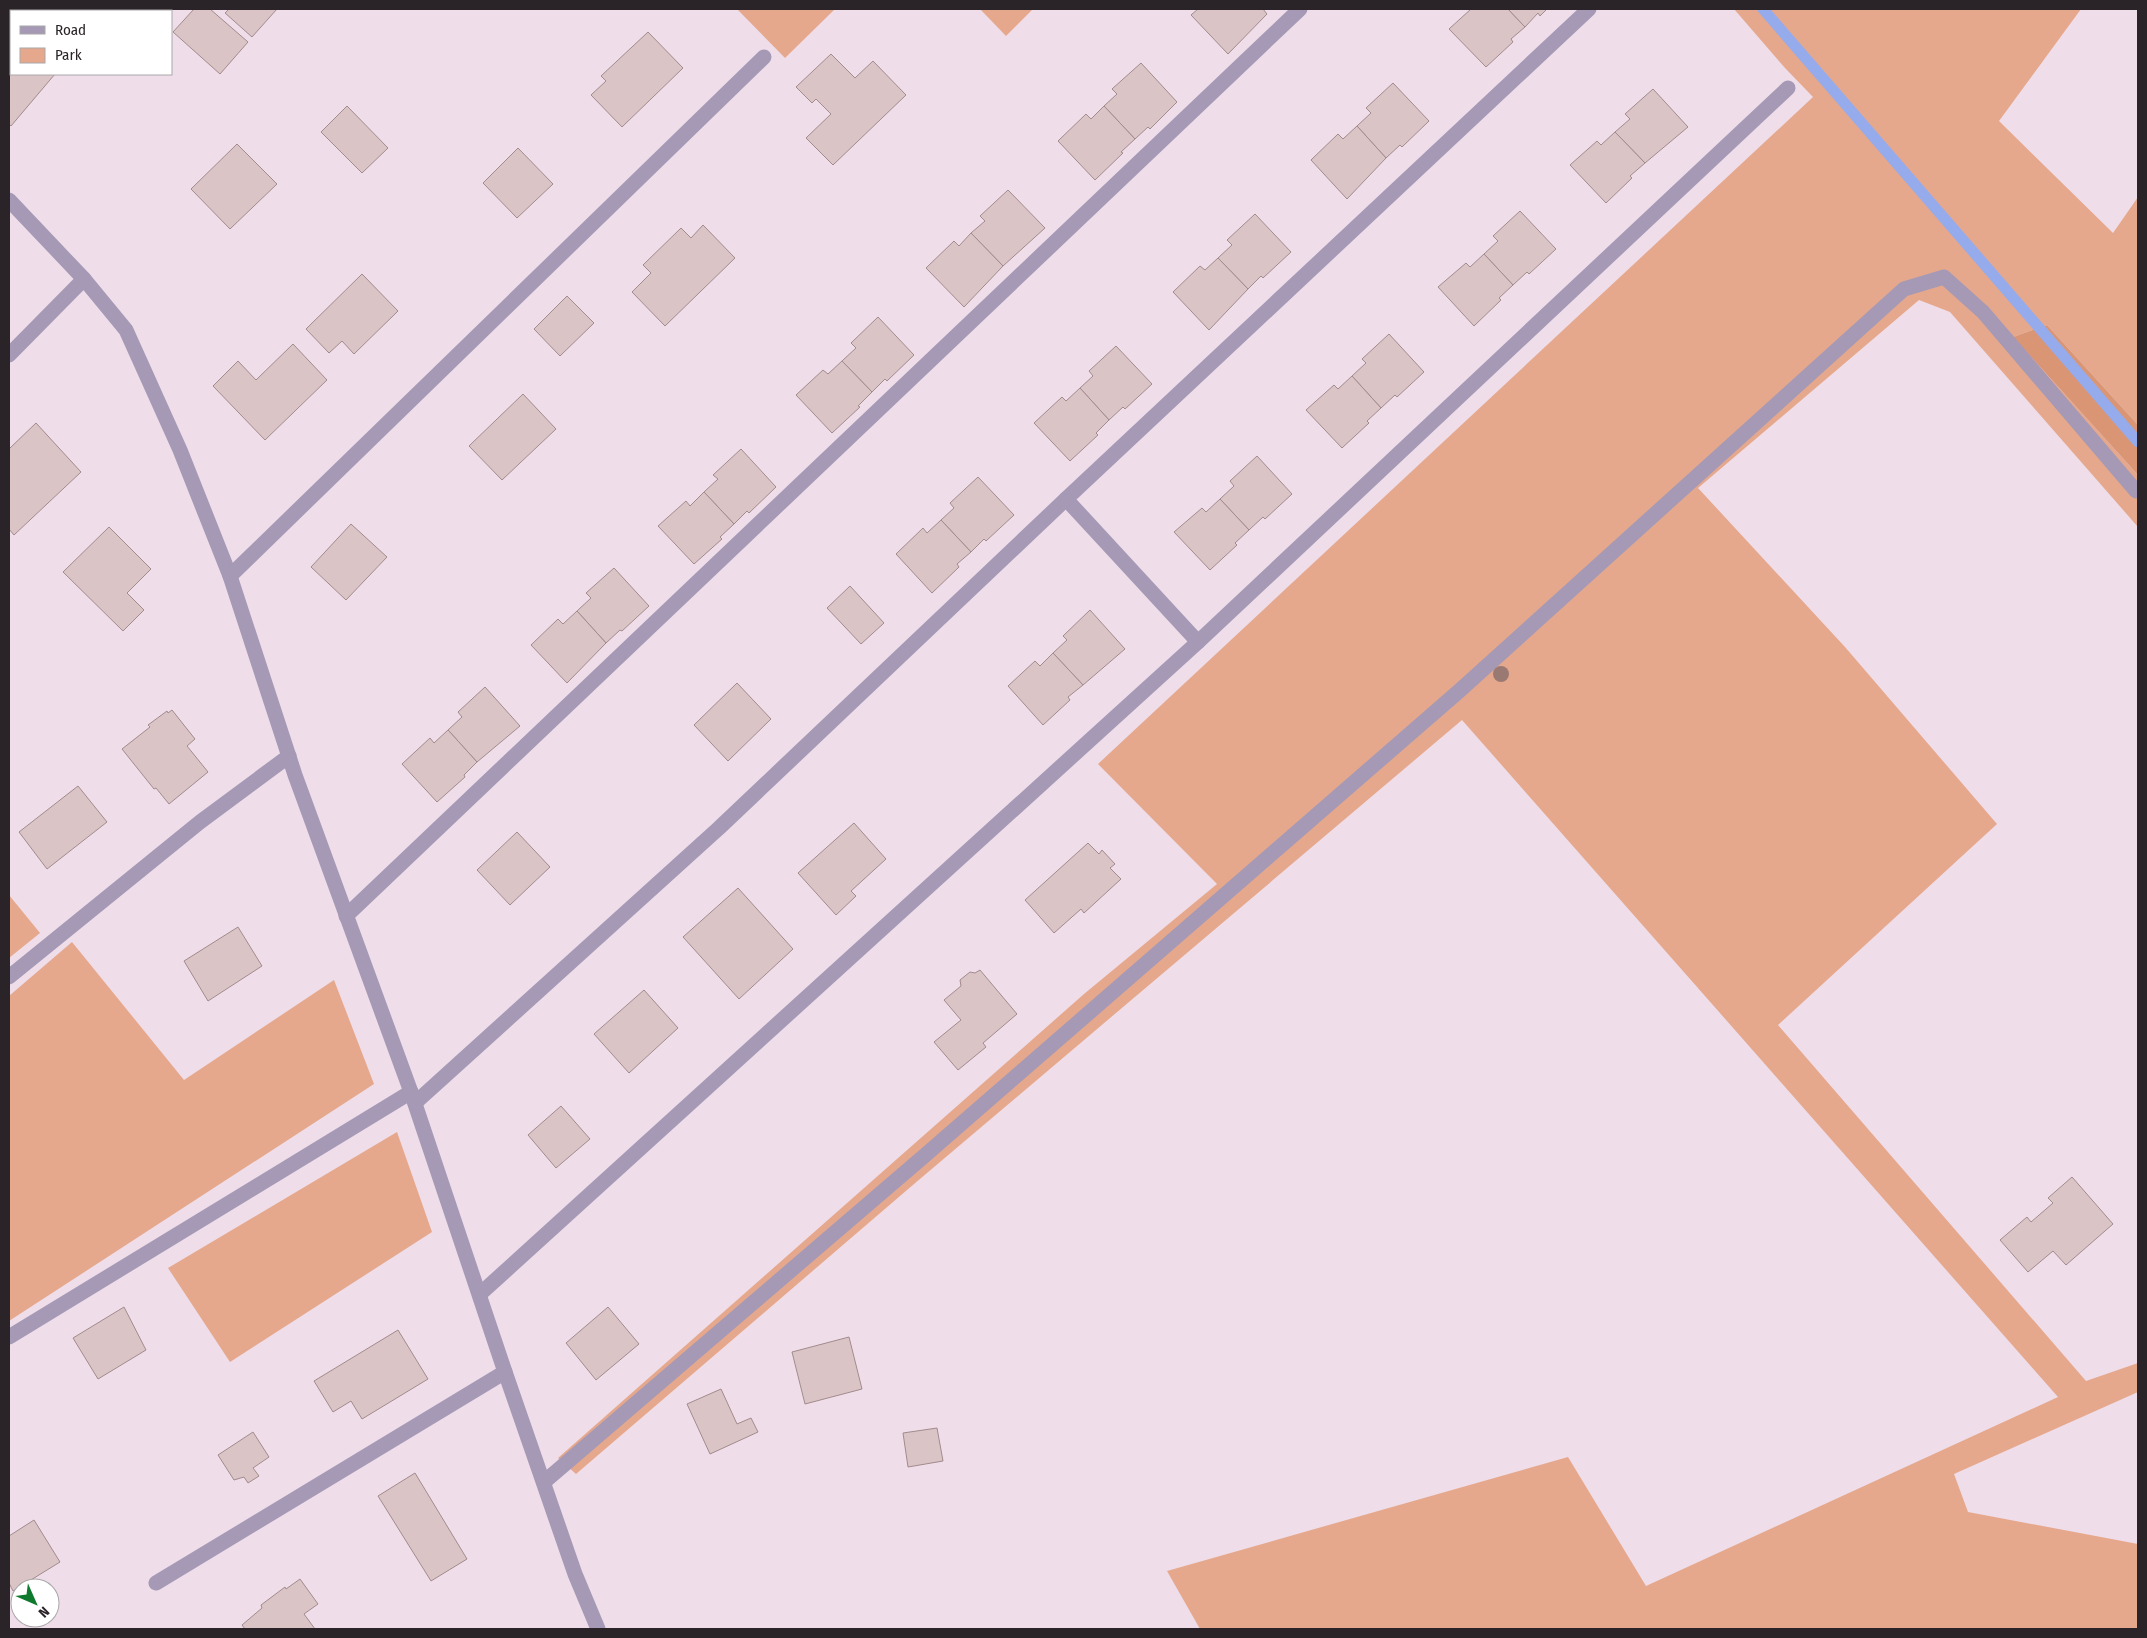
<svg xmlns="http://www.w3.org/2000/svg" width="2147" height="1638" viewBox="0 0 2147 1638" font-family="'Fira Sans Condensed',sans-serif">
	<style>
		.green { fill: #e5a88c }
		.forest { fill: #da9575 }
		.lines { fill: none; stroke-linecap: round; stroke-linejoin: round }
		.stream { stroke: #96abeb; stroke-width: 11 }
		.building { fill: #dbc4c6; stroke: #a18b8d }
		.minor { stroke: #a599b6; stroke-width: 15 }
		.tree { fill: #9a7972 }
	</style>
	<rect width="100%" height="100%" fill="#efdde9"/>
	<g class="green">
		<path d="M737 9H835L785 58Z"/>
		<path d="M980 9H1033L1006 36Z"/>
		<path d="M1734 9H2081L1999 121 2113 233 2138 197V425L2047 325 2013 337 2138 475V527L1950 312 1919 300 1698 488 1845 647 1997 824 1778 1025 2086 1381 2138 1363V1392L1954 1474 1968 1512 2138 1544V1629H1200L1167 1571 1568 1457 1646 1586 2058 1397 1462 720 914 1184 576 1474 558 1458 1084 994 1217 884 1098 764 1813 97 1785 68Z"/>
		<path d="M9 895 40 933 9 958Z"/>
		<path d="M72 942 184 1080 334 980 374 1084 9 1321V996Z"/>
		<path d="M397 1132 432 1232 230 1362 168 1268Z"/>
	</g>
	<path class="forest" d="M2047 325 2138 425V475L2013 337Z"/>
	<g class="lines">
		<path class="stream" d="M1763 9 2138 442"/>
	</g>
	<g class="building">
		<path d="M46 9H117L115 11H48Z"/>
		<path d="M194 9H210L248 42 220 74 173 32Z"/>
		<path d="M229 9H277L252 37 225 13Z"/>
		<path d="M1198 9H1263L1267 14 1228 54 1191 15Z"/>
		<path d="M1471 9H1508L1525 27 1511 39 1513 42 1486 67 1449 29Z"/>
		<path d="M1508 9H1547L1540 16 1538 13 1525 27Z"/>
		<path d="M648 32 683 68 622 127 591 95 606 81 601 76Z"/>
		<path d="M831 54 855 78 873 61 906 95 833 165 806 138 831 114 816 99 812 103 796 87Z"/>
		<path d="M11 59V74H55L11 126 9 124V62Z"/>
		<path d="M1141 63 1177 102 1150 129 1148 127 1135 139 1104 106 1117 94 1112 89Z"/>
		<path d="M1393 83 1429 121 1402 147 1400 145 1386 158 1357 126 1371 113 1366 108Z"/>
		<path d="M1653 89 1688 127 1645 163 1615 132 1630 119 1625 114Z"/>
		<path d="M347 106 388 148 362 173 321 132Z"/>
		<path d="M1104 106 1135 139 1121 152 1123 153 1095 180 1058 141 1086 114 1091 119Z"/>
		<path d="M1357 126 1386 158 1347 199 1311 160 1338 134 1343 139Z"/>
		<path d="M1615 132 1645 163 1630 176 1632 178 1606 203 1570 165 1597 141 1601 145Z"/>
		<path d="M237 144 277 184 230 229 191 189Z"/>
		<path d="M518 148 553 184 517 218 483 183Z"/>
		<path d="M1008 190 1045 228 1003 266 971 233 985 221 980 216Z"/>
		<path d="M1520 211 1556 249 1529 274 1527 272 1513 285 1484 254 1498 241 1493 236Z"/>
		<path d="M1255 214 1291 252 1263 278 1261 276 1248 289 1218 258 1232 245 1227 240Z"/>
		<path d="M703 225 735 258 665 326 632 292 651 273 643 265 681 228 691 238Z"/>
		<path d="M971 233 1003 266 964 307 926 268 954 241 959 246Z"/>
		<path d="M1484 254 1513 285 1499 298 1501 300 1474 326 1438 287 1466 263 1470 267Z"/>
		<path d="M1218 258 1248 289 1209 330 1173 292 1200 266 1205 270Z"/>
		<path d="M362 274 398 311 354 354 342 341 329 353 306 329Z"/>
		<path d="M567 296 594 323 560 356 534 329Z"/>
		<path d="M878 317 914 355 887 381 885 379 872 392 842 361 856 348 851 343Z"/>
		<path d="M1389 334 1424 372 1397 397 1395 395 1381 408 1352 376 1366 363 1362 359Z"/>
		<path d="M293 344 327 380 265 440 213 386 238 361 256 380Z"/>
		<path d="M1116 346 1152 384 1125 409 1123 407 1109 420 1080 388 1093 376 1089 371Z"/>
		<path d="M842 361 872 392 858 406 860 407 832 433 796 395 823 370 828 374Z"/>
		<path d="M1352 376 1381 408 1367 421 1369 423 1342 448 1306 410 1334 385 1338 389Z"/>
		<path d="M1080 388 1109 420 1096 433 1098 435 1070 461 1034 423 1062 397 1066 401Z"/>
		<path d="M523 394 556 429 502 480 469 446Z"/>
		<path d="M36 423 81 472 14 535 9 529V449Z"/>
		<path d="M741 449 776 487 749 513 747 511 734 524 704 492 718 479 713 475Z"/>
		<path d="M1257 456 1292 494 1265 519 1263 517 1249 530 1220 499 1234 486 1230 481Z"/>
		<path d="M978 477 1014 515 986 541 984 539 971 552 941 520 954 508 950 503Z"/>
		<path d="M704 492 734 524 720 537 722 539 694 564 658 526 686 501 690 506Z"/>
		<path d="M1220 499 1249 530 1235 543 1237 545 1210 570 1174 532 1202 508 1206 512Z"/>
		<path d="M941 520 971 552 957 564 959 567 932 593 896 554 923 528 927 533Z"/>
		<path d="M351 524 387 557 346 600 311 567Z"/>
		<path d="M109 527 151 569 127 593 144 610 123 631 63 572Z"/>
		<path d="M614 568 649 606 622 631 620 630 606 643 577 611 591 598 586 593Z"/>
		<path d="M850 586 884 623 861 644 827 608Z"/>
		<path d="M1090 610 1125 649 1083 685 1053 653 1067 640 1063 636Z"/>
		<path d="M577 611 606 643 567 683 531 645 558 619 563 624Z"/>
		<path d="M1053 653 1083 685 1068 697 1070 700 1043 725 1008 686 1035 661 1040 666Z"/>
		<path d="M737 683 771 719 728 761 694 725Z"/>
		<path d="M485 687 520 726 477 762 448 730 462 717 458 712Z"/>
		<path d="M172 710 195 739 187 746 208 772 169 804 156 788 154 789 122 749 150 727 148 725 167 711 168 713Z"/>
		<path d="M448 730 477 762 464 775 465 777 437 802 402 764 430 738 434 743Z"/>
		<path d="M78 786 107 822 47 869 19 832Z"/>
		<path d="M854 823 886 859 851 891 856 896 836 915 798 873Z"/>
		<path d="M517 832 550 867 510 905 477 870Z"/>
		<path d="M1088 843 1099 854 1102 850 1115 864 1110 868 1121 879 1084 913 1081 909 1054 933 1025 900Z"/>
		<path d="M738 888 793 949 739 999 683 937Z"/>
		<path d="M238 927 262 966 208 1001 184 961Z"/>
		<path d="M980 970 1017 1014 983 1043 986 1047 958 1070 934 1042 961 1020 944 1000 961 986 960 980 970 972 975 973Z"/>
		<path d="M644 990 678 1028 629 1073 594 1034Z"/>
		<path d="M561 1106 590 1139 556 1168 528 1135Z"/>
		<path d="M2072 1177 2113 1224 2066 1265 2053 1251 2028 1272 2000 1240 2027 1217 2031 1222 2053 1203 2048 1198Z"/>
		<path d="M124 1307 146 1350 98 1379 73 1338Z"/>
		<path d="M608 1307 639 1344 596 1380 566 1343Z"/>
		<path d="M398 1330 428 1379 362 1419 351 1401 333 1412 314 1381Z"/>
		<path d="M849 1337 862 1389 805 1404 792 1352Z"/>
		<path d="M721 1389 737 1424 751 1418 758 1432 710 1454 687 1404Z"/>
		<path d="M937 1428 943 1461 908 1467 903 1433Z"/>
		<path d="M253 1432 269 1457 253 1468 259 1476 248 1483 244 1477 234 1480 218 1455Z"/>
		<path d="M415 1473 467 1559 431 1581 378 1496Z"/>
		<path d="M34 1520 60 1562 13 1591 9 1583V1536Z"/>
		<path d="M300 1579 318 1604 304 1614 315 1629H245L242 1625 262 1608 261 1605 285 1587 286 1589Z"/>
	</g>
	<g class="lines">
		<g class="minor">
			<path d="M9 200 84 279 126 330 180 450 230 576 295 775 411 1092 505 1372 575 1574 598 1629"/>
			<path d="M9 355 84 279"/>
			<path d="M230 576 764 57"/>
			<path d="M1198 642 1066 499 1589 9"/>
			<path d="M346 916 1300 9"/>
			<path d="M9 977 200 822 289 756"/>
			<path d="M415 1103 719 828 1066 499"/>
			<path d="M480 1294 1198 642 1788 88"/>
			<path d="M9 1337 411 1092"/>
			<path d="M544 1482 923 1157 1458 692 1904 289 1944 277 1983 312 2136 491"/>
			<path d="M156 1583 505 1372"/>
		</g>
	</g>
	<circle class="tree" cx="1501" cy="674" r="8"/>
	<rect width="2147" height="1638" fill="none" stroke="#2a2327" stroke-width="20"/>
	<rect x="10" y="10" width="162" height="65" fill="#ffffff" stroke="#aaa7a9"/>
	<rect x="20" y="26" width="25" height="8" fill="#a599b6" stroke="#aaa7a9"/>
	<text x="55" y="35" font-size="15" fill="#2a2327">Road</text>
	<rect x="20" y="48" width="25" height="15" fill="#e5a88c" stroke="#aaa7a9"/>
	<text x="55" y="60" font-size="15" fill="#2a2327">Park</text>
	<g transform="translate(35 1603) rotate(135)"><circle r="24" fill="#ffffff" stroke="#aaa7a9"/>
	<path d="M0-4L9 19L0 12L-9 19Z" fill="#0f7a2e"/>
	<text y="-8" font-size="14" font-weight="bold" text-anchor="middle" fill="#2a2327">N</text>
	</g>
</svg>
